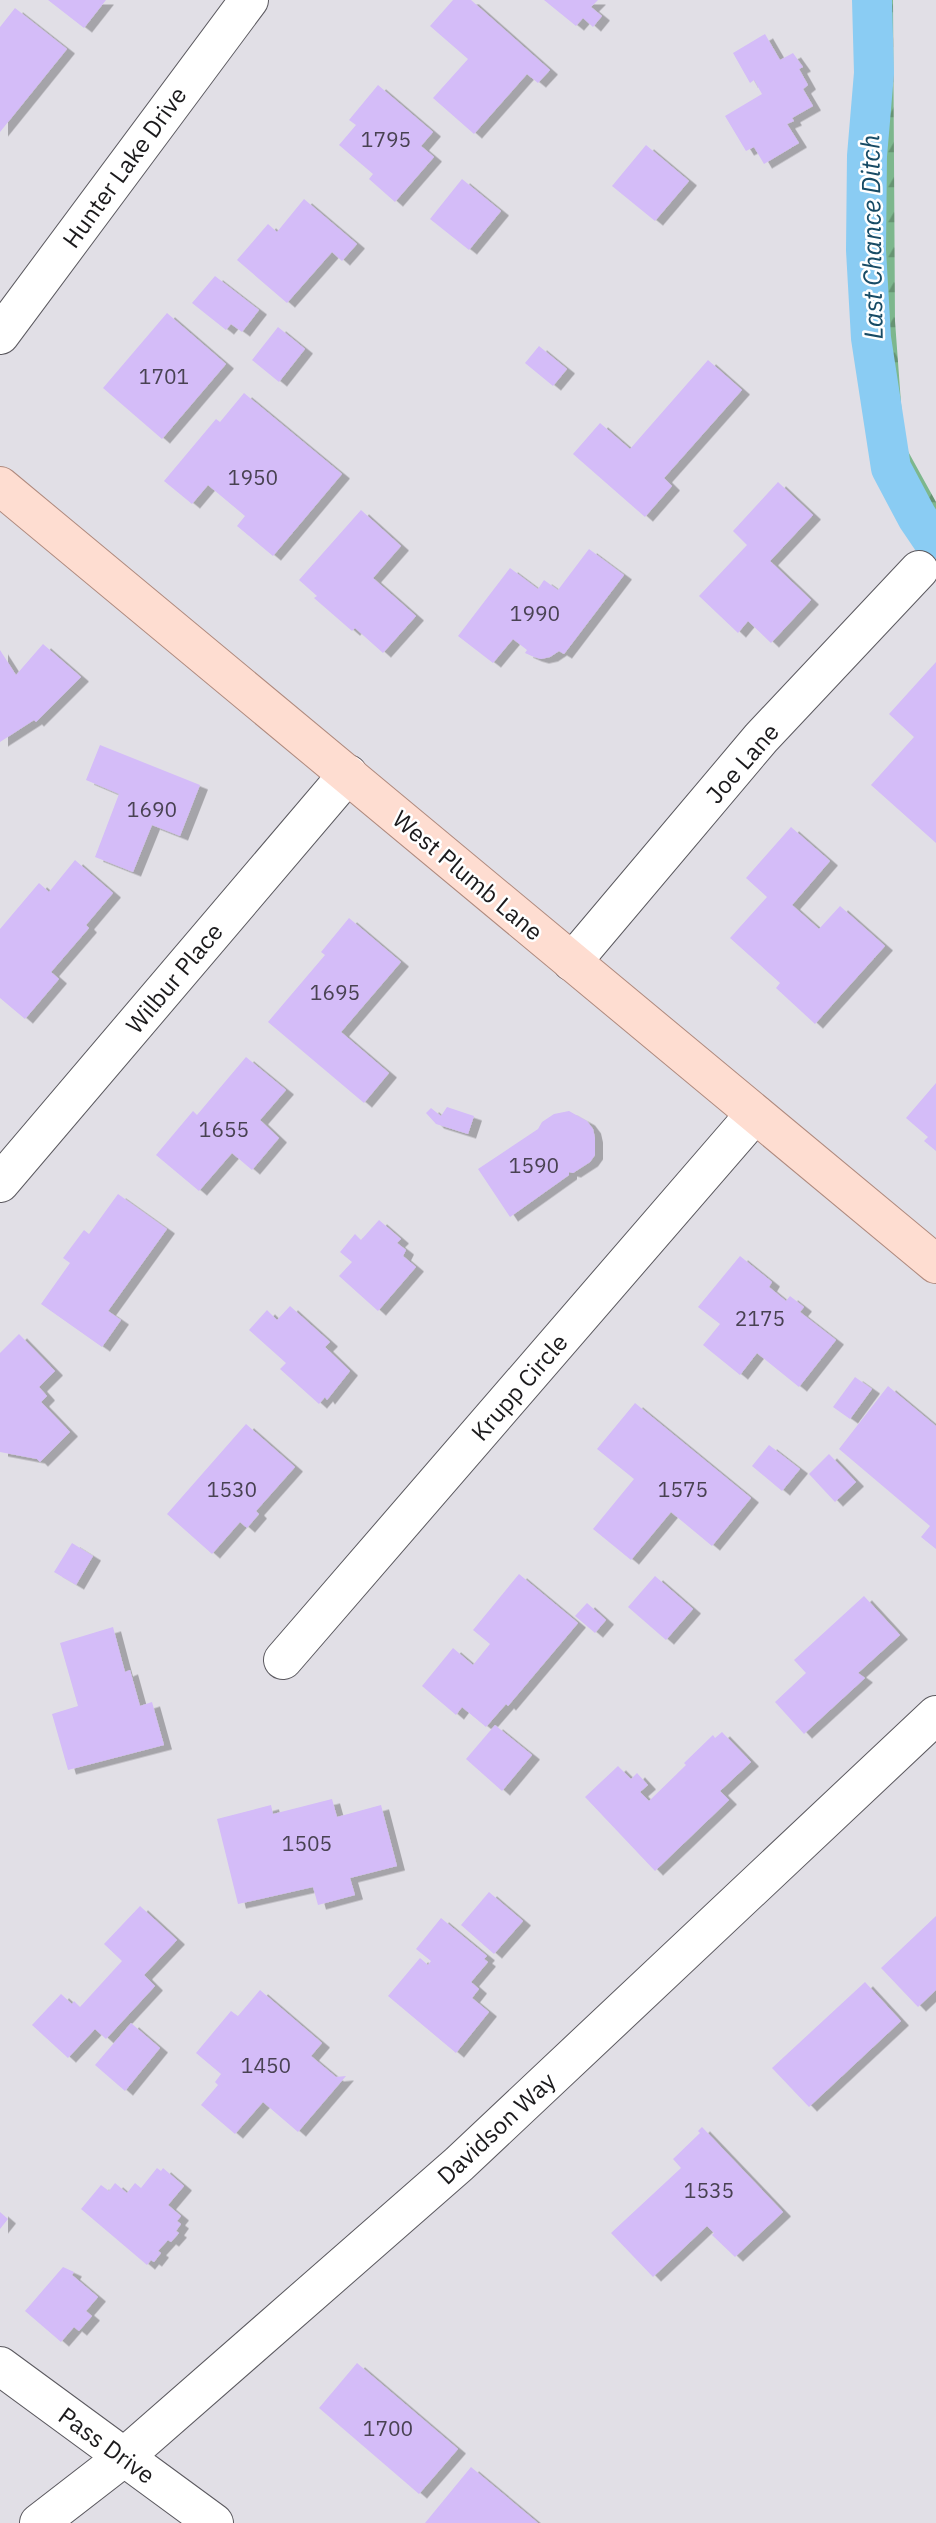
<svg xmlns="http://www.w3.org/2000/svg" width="936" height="2523" viewBox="0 0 936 2523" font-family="'IBM Plex Sans',sans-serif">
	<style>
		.forest { fill: url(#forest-firs) }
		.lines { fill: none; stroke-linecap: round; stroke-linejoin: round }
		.canal { stroke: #8accf3; stroke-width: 40 }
		.building { fill: #d4bcf8; filter: url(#shadow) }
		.minor-casing { stroke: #5b595f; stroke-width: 40 }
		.major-casing { stroke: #af8a7e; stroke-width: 40 }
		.minor { stroke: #fff; stroke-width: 38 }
		.major { stroke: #feddd1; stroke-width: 38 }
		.labels { text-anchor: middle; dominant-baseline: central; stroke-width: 5; stroke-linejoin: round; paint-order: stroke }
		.number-label { font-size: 21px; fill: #494253 }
		.street-label { font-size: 24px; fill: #1b1a1c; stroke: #fff }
		.water-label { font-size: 26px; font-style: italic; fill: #174b65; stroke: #fff }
	</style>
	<defs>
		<pattern id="forest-firs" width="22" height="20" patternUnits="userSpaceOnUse" patternTransform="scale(1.75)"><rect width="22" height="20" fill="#7db78d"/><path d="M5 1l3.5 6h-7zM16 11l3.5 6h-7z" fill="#669472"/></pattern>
		<filter id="shadow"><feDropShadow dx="8" dy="4.5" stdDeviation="0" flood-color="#0004"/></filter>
	</defs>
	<rect width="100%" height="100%" fill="#e1dfe6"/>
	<path class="forest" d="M857 0H893L895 321 904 444 936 502V565L915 542 870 440 850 310Z"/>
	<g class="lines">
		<path class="canal" d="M872 0 874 73 867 156 866 250 871 338 891 468 917 517 936 545"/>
	</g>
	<g class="building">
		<path d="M48 0H106L84 28Z"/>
		<path d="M453 0H471L550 70 538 83 527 74 474 134 433 98 468 59 430 26Z"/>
		<path d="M544 0H598L591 7 602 16 593 27 583 18 576 26Z"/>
		<path d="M15 8 67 49 0 132V27Z"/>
		<path d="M765 34 780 60 793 53 803 67 799 69 808 85 803 89 813 106 792 118 794 121 787 124 799 143 764 164 754 147 746 151 725 116 762 94 754 80 750 83 733 53Z"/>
		<path d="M378 85 433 132 421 146 434 157 395 202 369 179 373 174 339 145 356 125 349 120Z"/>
		<path d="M646 145 689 181 655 221 612 186Z"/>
		<path d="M462 179 501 211 469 250 430 219Z"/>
		<path d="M304 199 357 244 342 261 332 252 287 303 237 260 268 224 277 232Z"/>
		<path d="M215 276 259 310 242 332 231 324 226 330 192 303Z"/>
		<path d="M167 313 226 364 162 439 103 388Z"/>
		<path d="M278 327 305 349 279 382 252 360Z"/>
		<path d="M539 346 567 369 553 386 525 363Z"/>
		<path d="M708 360 742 390 664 478 672 486 645 517 573 454 600 423 630 449Z"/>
		<path d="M244 393 342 474 273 556 237 526 245 516 208 485 192 504 164 481 216 419 220 422Z"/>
		<path d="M778 482 813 515 770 561 811 600 771 643 748 621 738 633 699 596 747 545 733 531Z"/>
		<path d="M361 510 401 546 373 578 416 616 383 653 355 628 352 631 314 598 317 596 299 580Z"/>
		<path d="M589 549 624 575 564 654 559 651 550 657 541 659 534 657 525 653 527 650 513 639 493 663 458 636 510 568 538 589 544 580 558 590Z"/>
		<path d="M43 644 81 677 36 722 34 720 0 742V650L16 675Z"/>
		<path d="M936 662V843L871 785 914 737 889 714Z"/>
		<path d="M100 745 200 785 180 836 152 825 133 872 95 857 119 794 86 780Z"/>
		<path d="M791 827 830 861 792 905 819 929 840 906 885 946 815 1024 776 988 780 983 730 938 767 897 746 878Z"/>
		<path d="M75 860 113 893 86 925 89 928 51 972 59 979 25 1019 0 998V929L39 883 49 892Z"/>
		<path d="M349 918 401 962 341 1032 389 1073 364 1103 268 1022 325 955 321 952Z"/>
		<path d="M246 1057 286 1090 260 1120 279 1138 252 1170 232 1153 199 1191 156 1155 193 1111 197 1115Z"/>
		<path d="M936 1083V1151L924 1141 928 1137 906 1118Z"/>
		<path d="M447 1107 474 1116 468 1134 436 1124 426 1113 431 1108 441 1116Z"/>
		<path d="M569 1111 587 1121 593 1129 595 1138V1155L590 1162 573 1173 569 1172V1175L510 1217 478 1169 538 1129 542 1122 554 1114Z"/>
		<path d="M118 1194 167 1229 108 1311 121 1320 102 1347 41 1304 70 1263 63 1258 84 1230 89 1234Z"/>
		<path d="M379 1220 401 1239 397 1243 406 1250 403 1256 416 1267 378 1311 339 1276 352 1262 340 1252 355 1234 361 1240Z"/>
		<path d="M740 1256 772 1282 769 1287 786 1301 790 1296 804 1307 800 1312 836 1340 799 1387 757 1353 740 1375 703 1345 720 1324 698 1307Z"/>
		<path d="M290 1306 330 1342 325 1347 350 1371 327 1400 325 1397 319 1404 280 1369 286 1363 249 1330 267 1310 277 1320Z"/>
		<path d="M19 1334 55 1371 39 1387 47 1396 41 1402 70 1432 40 1462 37 1459 0 1452V1353Z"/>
		<path d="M855 1377 872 1389 850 1419 833 1407Z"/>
		<path d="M888 1386 936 1426V1549L921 1537 930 1526 839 1449Z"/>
		<path d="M635 1403 751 1498 712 1546 671 1512 631 1560 593 1529 634 1479 597 1449Z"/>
		<path d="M246 1424 295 1467 256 1511 259 1514 247 1528 240 1522 212 1554 167 1514Z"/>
		<path d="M769 1445 800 1469 782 1491 752 1466Z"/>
		<path d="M829 1454 856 1482 835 1502 809 1474Z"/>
		<path d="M72 1543 93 1556 76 1585 54 1572Z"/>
		<path d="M519 1574 578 1623 508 1706 506 1704 486 1727 462 1707 456 1715 422 1686 453 1648 473 1665 490 1644 473 1630Z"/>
		<path d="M655 1576 693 1609 666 1640 628 1607Z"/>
		<path d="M864 1596 900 1635 858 1673 865 1678 804 1734 775 1702 806 1673 794 1660Z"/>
		<path d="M587 1603 606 1620 595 1633 575 1616Z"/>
		<path d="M113 1627 125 1672 130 1670 140 1706 152 1702 164 1745 68 1770 52 1714 78 1706 60 1643Z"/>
		<path d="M495 1725 532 1755 502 1791 466 1759Z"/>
		<path d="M722 1732 751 1762 720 1791 729 1800 655 1871 585 1797 618 1766 631 1779 637 1773 648 1785 640 1792 649 1801 686 1765 684 1763 713 1735 715 1738Z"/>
		<path d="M332 1799 337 1817 381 1805 397 1866 350 1878 355 1895 318 1905 313 1887 238 1904 217 1819 271 1805 273 1814Z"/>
		<path d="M489 1892 523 1921 494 1954 461 1925Z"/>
		<path d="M140 1906 177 1940 144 1975 155 1986 106 2039 95 2029 68 2058 32 2025 61 1994 72 2004 74 2001 80 2007 122 1961 104 1944Z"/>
		<path d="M936 1916V1990L918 2007 881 1968Z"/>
		<path d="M441 1918 487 1956 484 1959 488 1962 471 1982 479 1989 472 1998 489 2012 456 2053 388 1996 420 1958 428 1965 431 1961 416 1949Z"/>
		<path d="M865 1982 901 2021 809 2107 772 2068Z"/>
		<path d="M260 1990 322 2043 311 2056 336 2077 346 2076 298 2132 263 2102 235 2134 201 2105 218 2085 215 2082 221 2074 196 2053 231 2011 238 2016Z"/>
		<path d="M131 2023 160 2048 125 2091 95 2065Z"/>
		<path d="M702 2127 783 2212 735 2257 712 2235 714 2233 707 2226 653 2277 611 2233 681 2168 673 2159 700 2133 698 2131Z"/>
		<path d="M157 2168 161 2171 163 2168 184 2186 168 2205 181 2216 177 2221 181 2224 176 2231 179 2233 171 2242 168 2240 158 2251 161 2253 154 2262 151 2260 147 2265 81 2209 101 2185 109 2191 115 2183 127 2193 135 2183 141 2188Z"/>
		<path d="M0 2212 8 2219 0 2229Z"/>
		<path d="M63 2267 74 2272 72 2275 98 2297 86 2311 92 2316 79 2331 74 2327 61 2342 25 2311Z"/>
		<path d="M357 2363 458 2449 419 2494 319 2408Z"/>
		<path d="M471 2467 538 2523H425Z"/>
	</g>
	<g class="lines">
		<defs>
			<g id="minor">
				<path d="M0 335 249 0"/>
				<path d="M572 962 761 738 919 570"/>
				<path d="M0 1183 348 774"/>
				<path d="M283 1660 755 1114"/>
				<path d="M0 2366 214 2523"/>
				<path d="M39 2523 123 2458 459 2164 936 1715"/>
			</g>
			<path id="major" d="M0 486 936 1264"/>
		</defs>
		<use href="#minor" class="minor-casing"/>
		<use href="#major" class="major-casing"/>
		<use href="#minor" class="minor"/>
		<use href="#major" class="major"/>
	</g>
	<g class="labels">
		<g class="number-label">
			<text x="386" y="139">1795</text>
			<text x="164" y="376">1701</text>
			<text x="253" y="477">1950</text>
			<text x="535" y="613">1990</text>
			<text x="152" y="809">1690</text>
			<text x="335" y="992">1695</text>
			<text x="224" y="1129">1655</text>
			<text x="534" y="1165">1590</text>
			<text x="760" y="1318">2175</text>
			<text x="232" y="1489">1530</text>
			<text x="683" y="1489">1575</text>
			<text x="307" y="1843">1505</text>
			<text x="266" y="2065">1450</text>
			<text x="709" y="2190">1535</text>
			<text x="388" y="2428">1700</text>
		</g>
		<g class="street-label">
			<text transform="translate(124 167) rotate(-54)">Hunter Lake Drive</text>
			<text transform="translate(742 763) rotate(-49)">Joe Lane</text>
			<text transform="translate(468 875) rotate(40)">West Plumb Lane</text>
			<text transform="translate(174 978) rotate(-50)">Wilbur Place</text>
			<text transform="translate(519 1387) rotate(-49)">Krupp Circle</text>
			<text transform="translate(496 2128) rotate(-43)">Davidson Way</text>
			<text transform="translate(107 2445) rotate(36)">Pass Drive</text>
		</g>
		<g class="water-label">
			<text transform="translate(871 237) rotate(-91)">Last Chance Ditch</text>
		</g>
	</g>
</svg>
